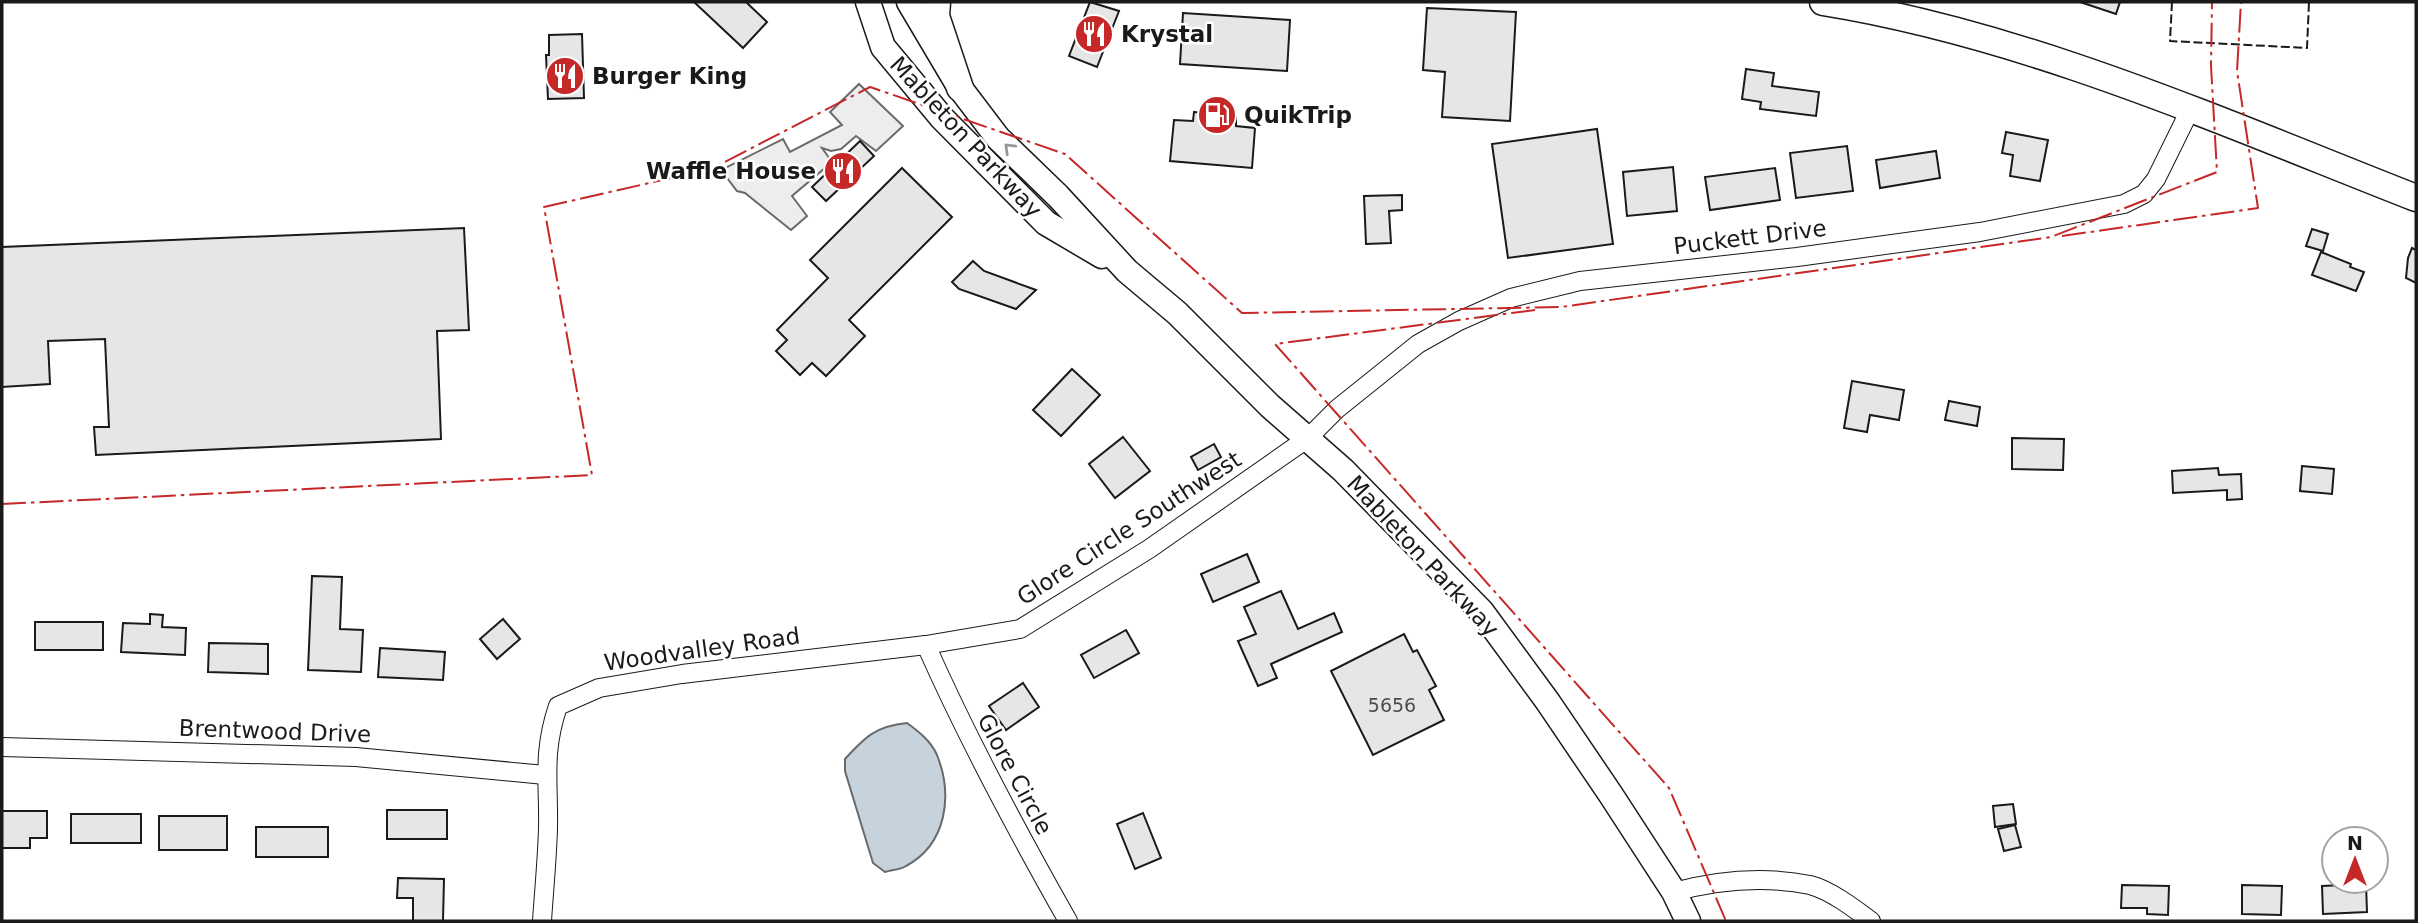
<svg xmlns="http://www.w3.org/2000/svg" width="2418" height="923" viewBox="0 0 2418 923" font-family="'DejaVu Sans',sans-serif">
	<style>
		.parking { fill: #ededed; stroke: #6a6a6a; stroke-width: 2 }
		.water { fill: #c6d2dc; stroke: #6a6a6a; stroke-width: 2 }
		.building { fill: #e6e6e6; stroke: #1a1a1a; stroke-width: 2 }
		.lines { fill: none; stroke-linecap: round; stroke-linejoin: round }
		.minor-casing { stroke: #1a1a1a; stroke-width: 20 }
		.secondary-casing { stroke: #1a1a1a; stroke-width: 27 }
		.primary-casing { stroke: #1a1a1a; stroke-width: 29 }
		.minor { stroke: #fff; stroke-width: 18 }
		.secondary { stroke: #fff; stroke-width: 24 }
		.primary { stroke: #fff; stroke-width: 26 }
		.fence { stroke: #1a1a1a; stroke-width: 2; stroke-dasharray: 9 3.5; stroke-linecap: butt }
		.power { stroke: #c62828; stroke-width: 2; stroke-dasharray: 24 5 3.5 5; stroke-linecap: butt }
		.oneway { stroke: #989898 }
		.labels { text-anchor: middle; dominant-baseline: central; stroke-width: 5; stroke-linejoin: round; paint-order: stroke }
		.number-label { font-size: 19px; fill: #4d4d4d }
		.poi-label { font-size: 23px; font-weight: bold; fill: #1a1a1a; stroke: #fff; text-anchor: start }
		.street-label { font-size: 23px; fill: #1a1a1a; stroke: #fff }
	</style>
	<rect width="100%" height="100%" fill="#fff"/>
	<path class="parking" d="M859 84 903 126 876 151 856 136 841 149 831 151 822 148 832 162 792 196 807 216 791 230 745 193 737 191 721 170 783 139 790 152 842 125 830 112Z"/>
	<path class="water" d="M907 723C918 731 931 741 937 755 953 795 947 844 906 866 900 870 891 870 885 872L873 863 845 771V759C865 737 876 726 907 723Z"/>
	<g class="building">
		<path d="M694 2H746L767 22 743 48Z"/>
		<path d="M1090 2 1119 11 1097 67 1069 56Z"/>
		<path d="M2080 2H2120L2116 14Z"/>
		<path d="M1427 8 1516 12 1510 121 1442 117 1445 72 1423 70Z"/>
		<path d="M1183 13 1290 20 1287 71 1180 64Z"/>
		<path d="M582 34 584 98 548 99 546 55H549V35Z"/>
		<path d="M1746 69 1774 73 1772 86 1819 92 1816 116 1760 109 1761 102 1742 99Z"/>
		<path d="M1194 112 1236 116V126L1255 128 1252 168 1170 161 1174 120 1193 121Z"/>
		<path d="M1597 129 1613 244 1508 258 1492 144Z"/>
		<path d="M2006 132 2048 140 2040 181 2010 176 2013 155 2002 153Z"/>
		<path d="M860 141 874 156 826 201 812 187Z"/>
		<path d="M1847 146 1853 191 1796 198 1790 153Z"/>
		<path d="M1936 151 1940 178 1880 188 1876 160Z"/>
		<path d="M1673 167 1677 211 1627 216 1623 172Z"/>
		<path d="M902 168 952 217 849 320 865 336 826 376 812 363 800 375 776 351 787 340 777 330 828 278 810 260Z"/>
		<path d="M1775 168 1780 200 1710 210 1705 177Z"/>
		<path d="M1402 195V210L1389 211 1391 243 1366 244 1364 196Z"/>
		<path d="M464 228 469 330 437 331 441 439 96 455 94 427H109L105 339 48 341 50 384 2 387V247Z"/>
		<path d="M2312 229 2328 234 2323 251 2306 246Z"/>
		<path d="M2412 248 2416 250V283L2406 278 2408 258Z"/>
		<path d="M2321 252 2351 264 2350 267 2364 272 2356 291 2312 275Z"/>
		<path d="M973 261 984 271 1036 290 1016 309 959 289 952 282Z"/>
		<path d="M1072 369 1100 395 1061 436 1033 410Z"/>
		<path d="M1852 381 1904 390 1899 420 1870 415 1867 432 1844 428Z"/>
		<path d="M1949 401 1980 407 1977 426 1945 420Z"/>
		<path d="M1123 437 1150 471 1115 498 1089 464Z"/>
		<path d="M2012 438 2064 439 2063 470 2012 469Z"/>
		<path d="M1214 444 1221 457 1198 470 1191 457Z"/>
		<path d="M2302 466 2334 469 2332 494 2300 491Z"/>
		<path d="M2218 468 2219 475 2241 474 2242 499 2227 500V490L2173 493 2172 471Z"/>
		<path d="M1247 554 1259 582 1213 602 1201 574Z"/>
		<path d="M312 576 342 577 340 629 363 630 361 672 308 670Z"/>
		<path d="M1281 591 1298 629 1334 613 1342 632 1271 664 1277 678 1258 686 1238 641 1256 634 1244 607Z"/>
		<path d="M150 614 163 615 162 627 186 628 185 655 121 652 123 623 150 624Z"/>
		<path d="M503 619 520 639 497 659 480 639Z"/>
		<rect x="35" y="622" width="68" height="28"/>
		<path d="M1126 630 1139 653 1094 678 1081 655Z"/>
		<path d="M1404 634 1413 652 1417 650 1436 686 1429 690 1444 720 1373 755 1331 671Z"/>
		<path d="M209 643 268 644V674L208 672Z"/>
		<path d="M380 648 445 652 443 680 378 677Z"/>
		<path d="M1023 683 1039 707 1006 730 989 706Z"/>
		<path d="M2013 804 2016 824 1995 827 1993 806Z"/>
		<rect x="387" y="810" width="60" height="29"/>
		<path d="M2 811H47V838H30V848H2Z"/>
		<path d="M1143 813 1161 858 1135 869 1117 824Z"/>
		<rect x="71" y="814" width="70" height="29"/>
		<rect x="159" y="816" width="68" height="34"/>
		<path d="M2015 825 2021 847 2004 851 1998 829Z"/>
		<rect x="256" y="827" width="72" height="30"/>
		<path d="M398 878 444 879 443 921H413V898H397Z"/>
		<path d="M2366 884 2367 912 2323 914 2322 886Z"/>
		<path d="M2122 885 2169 886 2168 915 2147 914V908H2121Z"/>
		<path d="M2242 885 2282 886 2281 915 2242 914Z"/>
	</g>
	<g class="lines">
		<defs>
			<g id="minor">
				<path d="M926 645C968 740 1017 831 1068 921"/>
				<path d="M2 747 356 757 545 775"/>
				<path d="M1674 892C1718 880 1765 876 1810 885 1830 890 1855 909 1871 921"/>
				<path d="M542 921C544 891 547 860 548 829 549 782 542 753 558 706L599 688 682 674 926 645 1020 629 1149 549 1308 438 1337 409 1418 344 1459 321 1511 298 1580 281 1797 257 1980 232 2124 204 2144 194 2156 179 2190 110"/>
			</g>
			<g id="secondary">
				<path d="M868 2 883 47 942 118 1046 223 1102 256"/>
				<path d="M909 2 960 88 998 138 1058 196 1127 271 1177 313 1270 406 1343 470 1482 612 1548 702 1611 795 1674 892 1688 921"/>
			</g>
			<g id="primary">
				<path d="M937 2 936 16 960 88"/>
				<path d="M1823 2C2028 35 2224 123 2416 198"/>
			</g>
		</defs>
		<use href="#minor" class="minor-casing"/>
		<use href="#secondary" class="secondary-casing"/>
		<use href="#primary" class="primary-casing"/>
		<use href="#minor" class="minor"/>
		<use href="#secondary" class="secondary"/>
		<use href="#primary" class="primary"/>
		<path class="fence" d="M2172 2 2170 41 2307 48 2309 2"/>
		<g class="power">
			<path d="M2062 236 2258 208 2237 71 2241 2"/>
			<path d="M1535 310 1275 344 1669 788 1726 921"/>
			<path d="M2 504 592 475 544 207 711 169 870 87 1065 154 1242 313 1561 307 2051 237 2217 172 2211 66 2212 2"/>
		</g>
	</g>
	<defs><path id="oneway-chevron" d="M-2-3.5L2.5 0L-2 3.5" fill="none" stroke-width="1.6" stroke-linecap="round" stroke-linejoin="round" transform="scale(1.75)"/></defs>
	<use class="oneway" href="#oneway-chevron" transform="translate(1009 148) rotate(-136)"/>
	<defs>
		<symbol id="restaurant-disc" viewBox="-11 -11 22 22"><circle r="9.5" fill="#c62828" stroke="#fff"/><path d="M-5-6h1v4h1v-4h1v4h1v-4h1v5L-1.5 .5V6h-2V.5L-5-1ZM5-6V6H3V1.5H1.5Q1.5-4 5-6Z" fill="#fff"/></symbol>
		<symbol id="fuel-disc" viewBox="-11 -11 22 22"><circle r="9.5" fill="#c62828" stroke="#fff"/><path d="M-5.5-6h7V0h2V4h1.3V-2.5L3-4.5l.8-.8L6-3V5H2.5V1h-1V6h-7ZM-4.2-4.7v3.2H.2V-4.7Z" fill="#fff"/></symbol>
	</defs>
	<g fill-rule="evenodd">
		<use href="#restaurant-disc" x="1072" y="12" width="44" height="44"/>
		<use href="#restaurant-disc" x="543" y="54" width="44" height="44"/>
		<use href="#fuel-disc" x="1195" y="93" width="44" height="44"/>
		<use href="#restaurant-disc" x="821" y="149" width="44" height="44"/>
	</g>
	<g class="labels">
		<g class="number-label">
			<text x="1392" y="705">5656</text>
		</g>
		<g class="poi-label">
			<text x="1121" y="34">Krystal</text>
			<text x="592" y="76">Burger King</text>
			<text x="1244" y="115">QuikTrip</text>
			<text x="816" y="171" text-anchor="end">Waffle House</text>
		</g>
		<g class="street-label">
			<text transform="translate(966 137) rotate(47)">Mableton Parkway</text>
			<text transform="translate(1750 237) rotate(-7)">Puckett Drive</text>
			<text transform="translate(1129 528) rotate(-33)">Glore Circle Southwest</text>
			<text transform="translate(1423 556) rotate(47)">Mableton Parkway</text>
			<text transform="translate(702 649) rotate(-8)">Woodvalley Road</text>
			<text transform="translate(275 731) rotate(2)">Brentwood Drive</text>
			<text transform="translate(1015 774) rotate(62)">Glore Circle</text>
		</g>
	</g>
	<rect width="2418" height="923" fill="none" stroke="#1a1a1a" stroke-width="7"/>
	<g transform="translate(2355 860)"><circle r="33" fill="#ffffff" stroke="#a3a3a3" stroke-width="2"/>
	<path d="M0-5L12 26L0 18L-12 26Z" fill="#c62828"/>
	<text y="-10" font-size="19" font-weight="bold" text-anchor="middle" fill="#1a1a1a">N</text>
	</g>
</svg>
